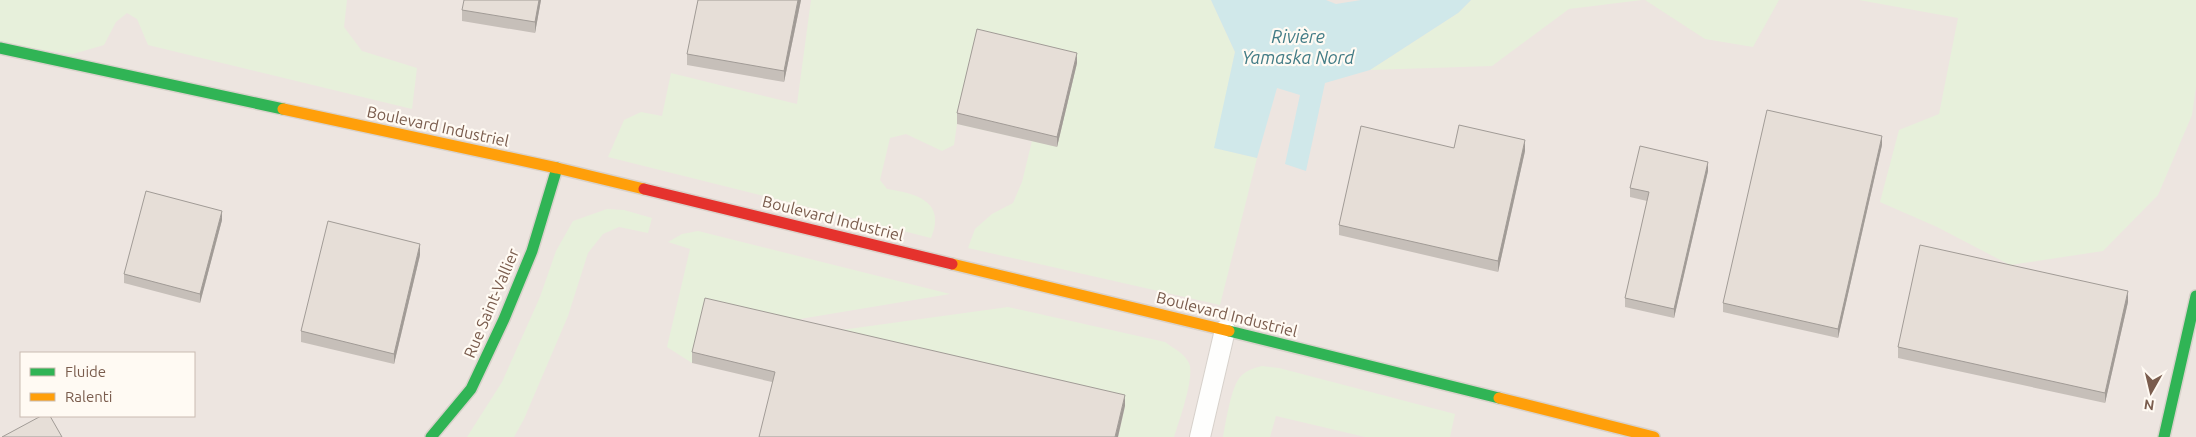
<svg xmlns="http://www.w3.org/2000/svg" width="2196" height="437" viewBox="0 0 2196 437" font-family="Ubuntu,sans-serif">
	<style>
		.industrial { fill: #ede5e0; fill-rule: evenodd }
		.green { fill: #e7f0db }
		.water { fill: #d0e8ea }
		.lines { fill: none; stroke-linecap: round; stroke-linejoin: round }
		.street-casing { stroke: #d7d1cb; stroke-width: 22 }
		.fast-casing { stroke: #d9d2cb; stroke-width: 14 }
		.slow-casing { stroke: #d9d2cb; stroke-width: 14 }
		.jam-casing { stroke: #d9d2cb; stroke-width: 14 }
		.street { stroke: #fefefd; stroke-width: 20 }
		.fast { stroke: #30b455; stroke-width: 11 }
		.slow { stroke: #ff9f0a; stroke-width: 11 }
		.jam { stroke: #e5322d; stroke-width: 11 }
		.wall { fill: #c6bfb9 }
		.shaded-wall { fill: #a19b96 }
		.building { fill: #e6ded7; stroke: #a19b96 }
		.labels { text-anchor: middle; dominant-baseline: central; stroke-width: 4.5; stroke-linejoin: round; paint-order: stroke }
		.street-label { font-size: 16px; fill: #7a5c4d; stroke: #fffaf3 }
		.water-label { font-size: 18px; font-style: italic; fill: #437c86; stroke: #fffaf3 }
	</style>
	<rect width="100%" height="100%" fill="#f9f5f0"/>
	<path class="industrial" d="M0 0H2196V437H0ZM21 353H194V416H21Z"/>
	<g class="green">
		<path d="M0 0H347L344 27 362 51 417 68 412 109 148 45 137 19 127 13 116 22 104 45 73 54 0 44Z"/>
		<path d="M811 0H1211L1235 52 1215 148 1257 158 1220 305 968 248 975 229 992 214 1013 203 1022 182 1032 141 957 124 954 145 942 151 906 134 890 138 880 180 887 189C906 192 937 197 935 222 935 227 933 233 931 238L608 157 624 120 641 112 662 116 671 73 797 104Z"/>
		<path d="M1471 0H1642L1569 9 1492 66 1370 70 1458 13Z"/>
		<path d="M1645 0H1779L1753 47 1705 39Z"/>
		<path d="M1859 0H2196V87L2192 115 2158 195 2103 251 2010 265 1937 227 1880 202 1899 130 1939 114 1958 18Z"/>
		<path d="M607 209 624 210 652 218 648 233 619 227 603 234 588 253 568 316 524 419 514 437H467L502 382 540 297 556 251 573 221Z"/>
		<path d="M698 231 950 294 770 324 705 309 692 363 667 347 690 249 668 242 682 234Z"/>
		<path d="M1008 307 1165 342C1173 348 1184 353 1189 363 1195 377 1179 421 1174 437H1118L1125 406 812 334Z"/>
		<path d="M1262 366 1279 368 1455 414 1450 437H1365L1276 416 1270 437H1223C1226 422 1231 386 1241 376 1247 370 1254 368 1262 366Z"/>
	</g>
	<path class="water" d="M1211 0H1326L1336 4 1361 0H1471L1458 13 1370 70 1325 83 1306 171 1285 164 1300 95 1277 88 1257 158 1214 148 1235 52Z"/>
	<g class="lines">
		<defs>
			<path id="street" d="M1200 437 1225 330"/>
			<g id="fast">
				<path d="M0 48 283 109"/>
				<path d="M1229 331 1499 398"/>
				<path d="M431 437 471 389 504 319 532 251 557 168"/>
				<path d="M2164 437 2196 296"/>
			</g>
			<g id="slow">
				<path d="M283 109 557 168 644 189"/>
				<path d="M952 264 1229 331"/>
				<path d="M1499 398 1654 437"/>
			</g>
			<path id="jam" d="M644 189 952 264"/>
		</defs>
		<use href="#street" class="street-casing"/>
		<use href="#fast" class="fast-casing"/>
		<use href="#slow" class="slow-casing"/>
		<use href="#jam" class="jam-casing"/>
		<use href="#street" class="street"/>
		<use href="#fast" class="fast"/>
		<use href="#slow" class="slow"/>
		<use href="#jam" class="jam"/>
	</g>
	<g class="wall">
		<path d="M541 0 535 33 462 21V10Z"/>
		<path d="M698 0H801L784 82 687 65V54Z"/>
		<path d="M1077 63 1057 147 957 124V113Z"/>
		<path d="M1882 145 1838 338 1723 312V303Z"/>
		<path d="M1454 148 1525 151 1498 272 1339 235V225Z"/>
		<path d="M1708 171 1674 318 1625 307V298L1647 201 1630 197V188Z"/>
		<path d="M222 220 200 303 124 283V274Z"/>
		<path d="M420 255 394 364 301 342V331Z"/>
		<path d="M2128 302 2105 403 1898 358V347Z"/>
		<path d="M692 352 1125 406 772 382 692 363Z"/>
	</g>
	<g class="shaded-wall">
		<path d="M539 0H541L535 33V22Z"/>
		<path d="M798 0H801L784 82V71Z"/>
		<path d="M1077 53V63L1057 147V137Z"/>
		<path d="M1882 136V145L1838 338V329Z"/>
		<path d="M1525 140V151L1498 272V261Z"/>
		<path d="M1708 162V171L1674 318V309Z"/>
		<path d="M222 211V220L200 303V294Z"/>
		<path d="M420 244V255L394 364V354Z"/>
		<path d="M2128 291V302L2105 403V393Z"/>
		<path d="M1125 395V406L1118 437H1115Z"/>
	</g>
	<g class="building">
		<path d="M464 0H539L535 22 462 10Z"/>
		<path d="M698 0H798L784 71 687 54Z"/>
		<path d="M977 29 1077 53 1057 137 957 113Z"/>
		<path d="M1767 110 1882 136 1838 329 1723 303Z"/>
		<path d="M1459 125 1525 140 1498 261 1339 225 1361 126 1454 148Z"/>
		<path d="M1640 146 1708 162 1674 309 1625 298 1649 192 1630 188Z"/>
		<path d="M146 191 222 211 200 294 124 274Z"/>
		<path d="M328 221 420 244 394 354 301 331Z"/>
		<path d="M1920 245 2128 291 2105 393 1898 347Z"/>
		<path d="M705 298 1125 395 1115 437H759L775 372 692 352Z"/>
		<path d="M41 416H50L62 437H2Z"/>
	</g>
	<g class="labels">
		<g class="street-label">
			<text transform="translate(438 126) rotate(12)">Boulevard Industriel</text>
			<text transform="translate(833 218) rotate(14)">Boulevard Industriel</text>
			<text transform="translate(491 303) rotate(-67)">Rue Saint-Vallier</text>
			<text transform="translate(1227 314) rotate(14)">Boulevard Industriel</text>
		</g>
		<g class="water-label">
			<text x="1298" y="36">Rivière<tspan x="1298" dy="21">Yamaska Nord</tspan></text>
		</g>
	</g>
	<rect x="20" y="352" width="175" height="65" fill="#fffaf3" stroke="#cabbb1"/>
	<rect x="30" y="368" width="25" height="8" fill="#30b455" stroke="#cabbb1"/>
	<text x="65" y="377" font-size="15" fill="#7a5c4d">Fluide</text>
	<rect x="30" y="393" width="25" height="8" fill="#ff9f0a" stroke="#cabbb1"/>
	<text x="65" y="402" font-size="15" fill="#7a5c4d">Ralenti</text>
	<g transform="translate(2151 392) rotate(188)" stroke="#fffaf3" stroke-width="4" paint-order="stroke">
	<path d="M0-4L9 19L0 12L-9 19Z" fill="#7a5c4d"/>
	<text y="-8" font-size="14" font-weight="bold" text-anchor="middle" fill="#7a5c4d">N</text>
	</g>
</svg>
